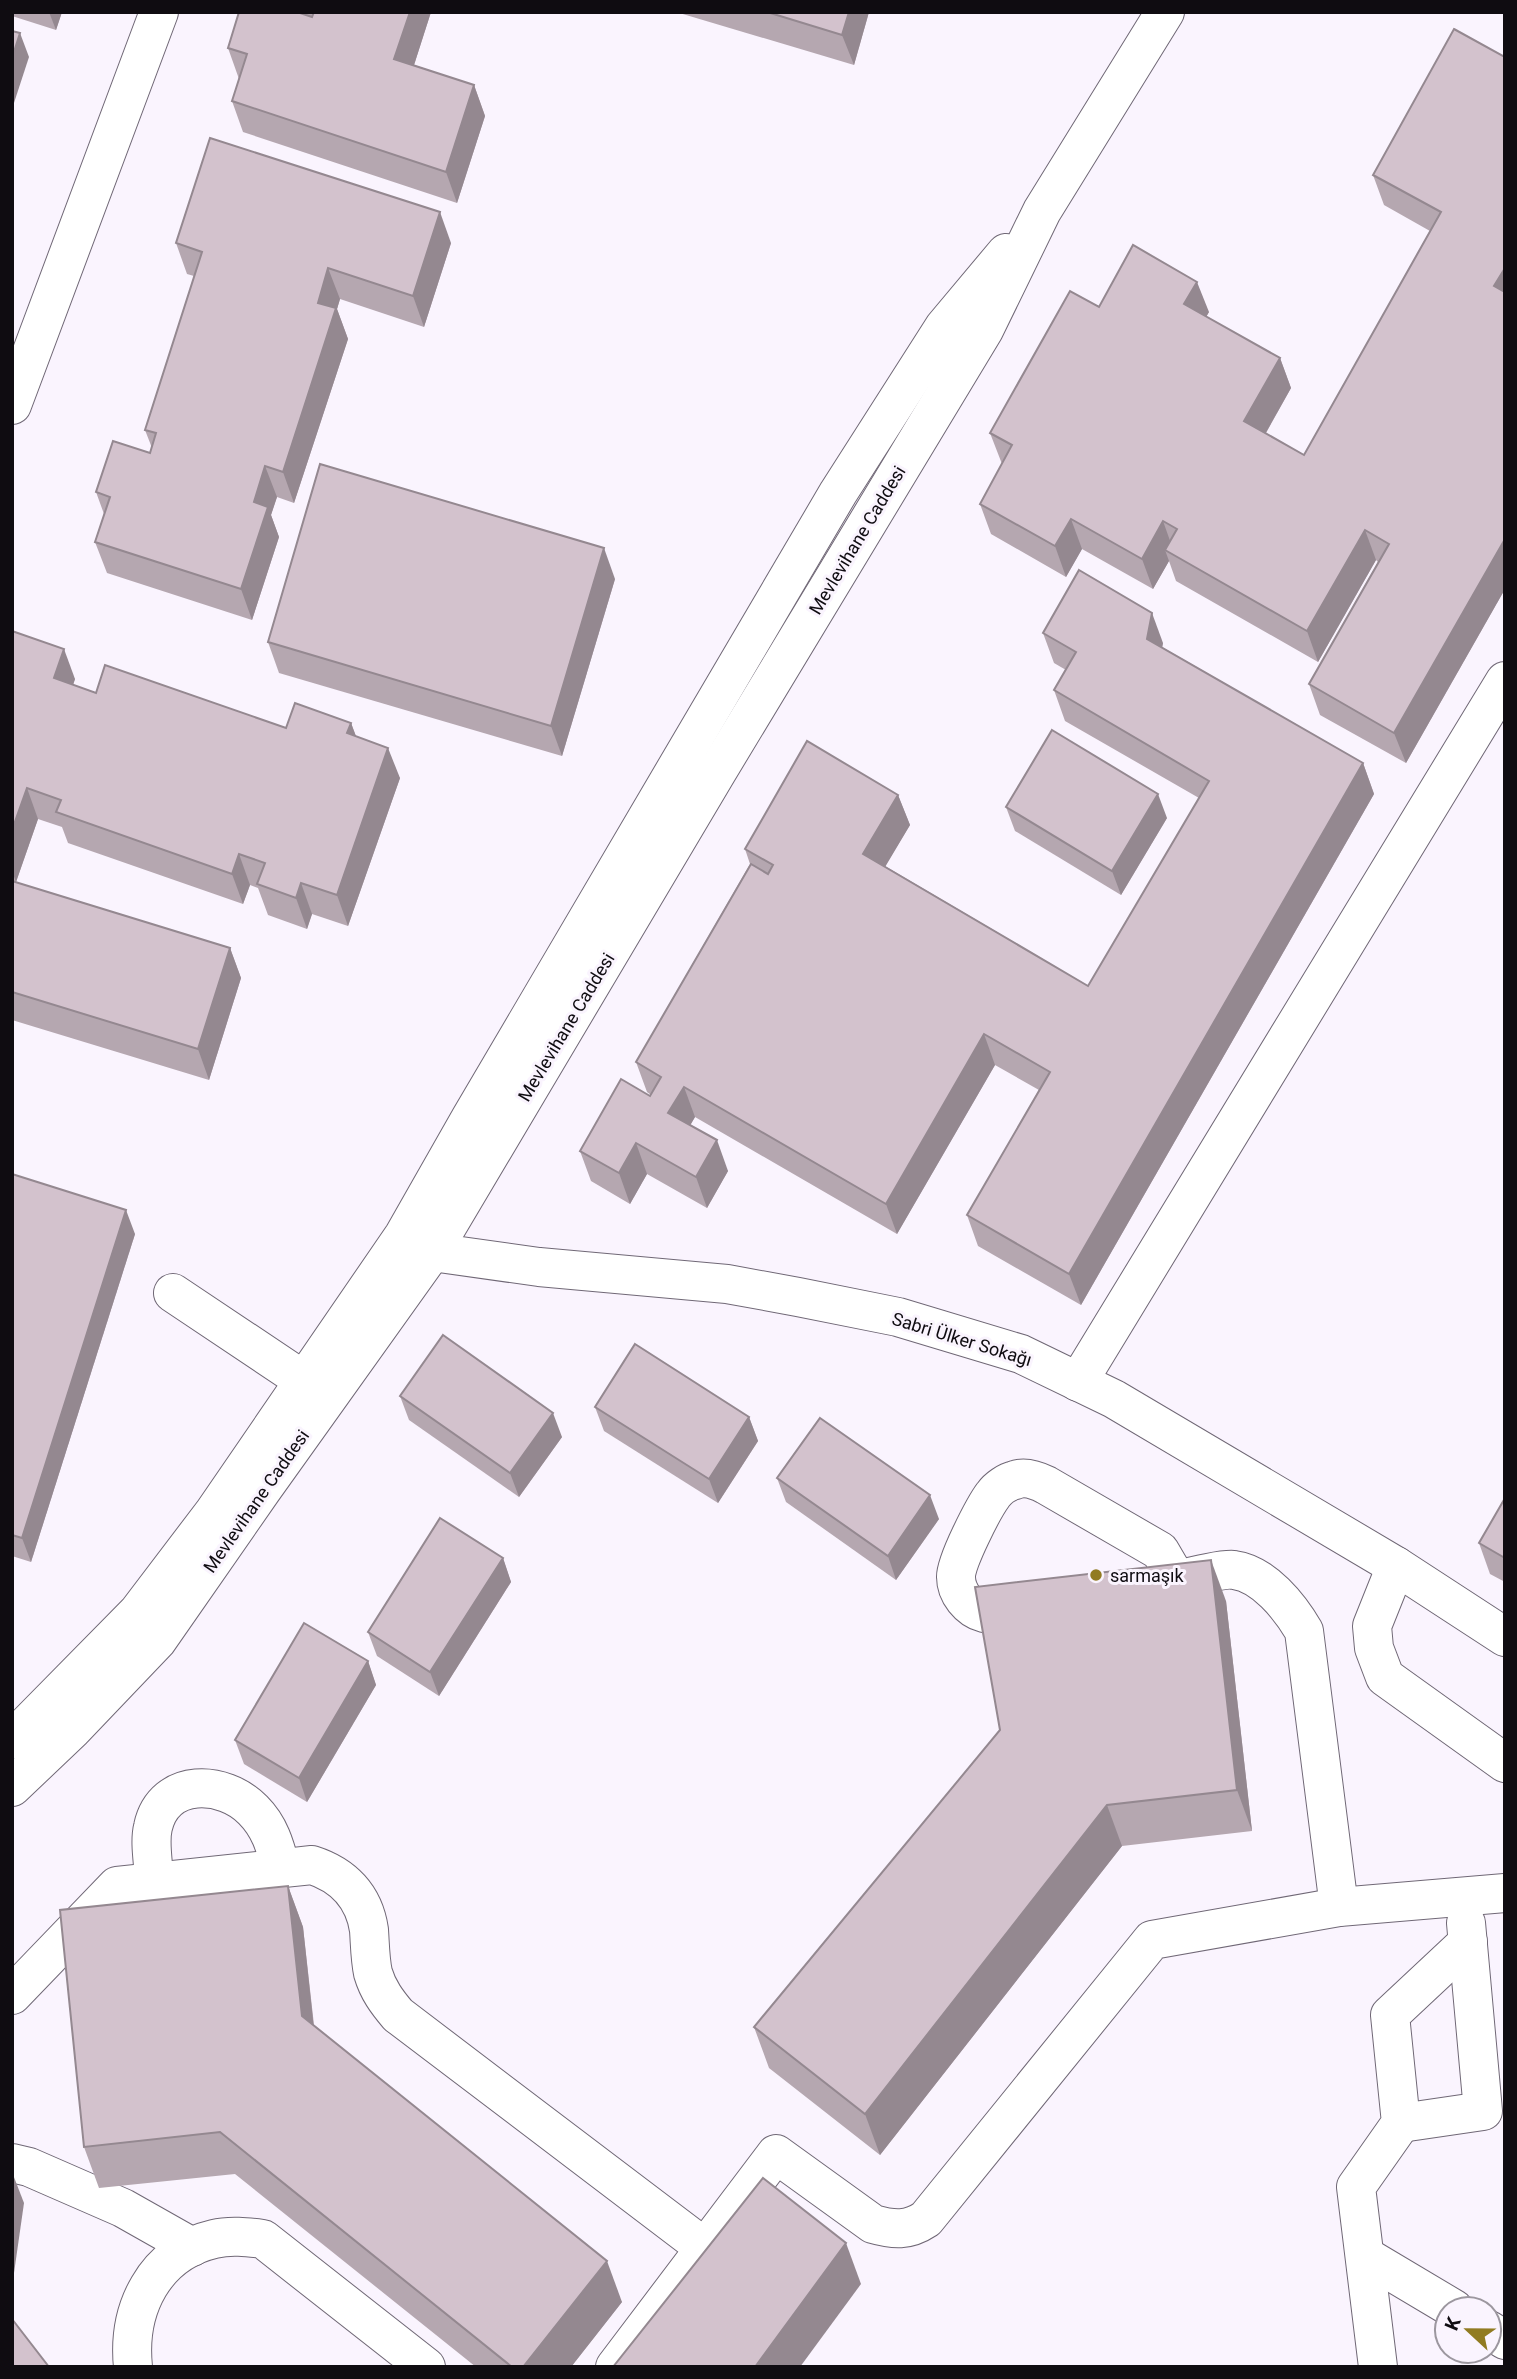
<svg xmlns="http://www.w3.org/2000/svg" width="1517" height="2379" viewBox="0 0 1517 2379" font-family="Roboto,sans-serif">
	<style>
		.lines { fill: none; stroke-linecap: round; stroke-linejoin: round }
		.minor-casing { stroke: #706876; stroke-width: 40 }
		.minor { stroke: #fff; stroke-width: 38 }
		.wall { fill: #b5a7b0 }
		.shaded-wall { fill: #948890 }
		.building { fill: #d3c2cd; stroke: #948890; stroke-width: 2 }
		.poi-dot { fill: #917b21; stroke: #faf4fe; stroke-width: 2.5 }
		.labels { text-anchor: middle; dominant-baseline: central; stroke-width: 6; stroke-linejoin: round; paint-order: stroke }
		.street-label { font-size: 18px; fill: #0f0c11; stroke: #faf4fe }
		.poi-label { font-size: 18px; fill: #0f0c11; stroke: #faf4fe; text-anchor: start }
	</style>
	<rect width="100%" height="100%" fill="#faf4fe"/>
	<g class="lines">
		<defs>
			<g id="minor">
				<path d="M12 405 159 12"/>
				<path d="M412 1240 432 1252 539 1267 727 1284 798 1297 898 1317 1021 1354 1114 1399 1396 1566 1505 1637"/>
				<path d="M173 1293 327 1396"/>
				<path d="M1078 1382 1505 681"/>
				<path d="M1396 1566 1372 1626 1374 1648 1385 1677 1505 1763"/>
				<path d="M1163 1583C1177 1580 1223 1568 1234 1570 1264 1574 1290 1607 1304 1631L1339 1907"/>
				<path d="M1031 1606C1018 1609 997 1616 984 1613 969 1609 956 1593 956 1577 955 1563 984 1507 993 1495 998 1488 1007 1482 1015 1480 1025 1476 1036 1480 1046 1485L1160 1551 1177 1580"/>
				<path d="M12 1740 138 1612 214 1512 404 1235 470 1119 838 493 944 327 1006 253"/>
				<path d="M12 1787 73 1729 157 1641 262 1490 432 1252 717 772 984 330 1042 211 1165 12"/>
				<path d="M154 1881C154 1865 149 1843 153 1827 164 1777 224 1780 253 1810 270 1827 275 1846 281 1868"/>
				<path d="M12 1995 117 1886 312 1865C343 1875 364 1896 369 1930 370 1944 370 1959 373 1973 378 1990 387 2002 398 2015L705 2248"/>
				<path d="M1401 2123 1483 2111 1466 1923"/>
				<path d="M12 2163 29 2167 123 2208 192 2247"/>
				<path d="M1365 2256 1454 2309"/>
				<path d="M1489 2330 1505 2340"/>
				<path d="M133 2367C127 2309 154 2253 214 2239 230 2235 247 2237 263 2239L426 2367"/>
				<path d="M615 2367 776 2154 873 2224C894 2230 908 2231 926 2219L1152 1940 1339 1907 1505 1893"/>
				<path d="M1378 2367 1356 2187 1401 2123 1390 2015 1468 1942"/>
			</g>
		</defs>
		<use href="#minor" class="minor-casing"/>
		<use href="#minor" class="minor"/>
	</g>
	<g class="wall">
		<path d="M12 12H62L56 30 12 16Z"/>
		<path d="M239 12H431L414 65 474 85 485 116 457 203 243 132 232 101 239 79 228 48Z"/>
		<path d="M676 12H869L854 65Z"/>
		<path d="M1505 57V589L1406 763 1320 715 1309 684 1378 562 1376 560 1318 662 1176 581 1169 561 1153 589 1082 549 1066 577 991 534 980 504 1002 464 990 433 1099 307 1209 312 1206 317 1280 358 1291 388 1266 433 1304 455 1430 231 1384 205 1373 175Z"/>
		<path d="M176 243H451L424 327 340 299 337 309 348 339 294 503 277 497 271 515 279 537 252 620 107 573 95 542 104 514 96 492 150 453 152 448 145 430 194 276 187 274Z"/>
		<path d="M615 579 562 756 279 673 268 642Z"/>
		<path d="M12 631 75 679 73 685 96 693 286 728 351 723 356 736 400 778 348 926 312 914 307 929 268 915 258 888 250 885 243 904 68 843 62 827 38 819 16 882 230 948 241 978 209 1080 12 1020Z"/>
		<path d="M1043 633 1163 643 1162 647 1363 763 1374 794 1081 1305 978 1246 967 1215 1039 1090 995 1065 897 1234 695 1117 690 1125 728 1171 707 1208 647 1174 630 1204 591 1181 580 1151 651 1095 647 1092 636 1062 750 864 745 849 898 795 910 825 885 866 1088 986 1199 798 1065 721 1054 690 1066 670 1054 663Z"/>
		<path d="M1006 807 1167 818 1121 895 1015 831Z"/>
		<path d="M12 1174 135 1234 31 1562 12 1556Z"/>
		<path d="M400 1396 562 1437 519 1497 409 1420Z"/>
		<path d="M595 1407 749 1417 758 1441 718 1503 604 1431Z"/>
		<path d="M777 1478 939 1519 896 1580 786 1502Z"/>
		<path d="M1505 1498V1582L1490 1574 1479 1543Z"/>
		<path d="M503 1558 511 1582 439 1696 377 1656 368 1632Z"/>
		<path d="M1226 1601 1252 1831 1122 1846 880 2155 769 2068 754 2027Z"/>
		<path d="M368 1661 376 1685 307 1802 244 1764 235 1740Z"/>
		<path d="M288 1886 303 1927 314 2025 622 2302 571 2367H476L235 2174 99 2188 84 2147Z"/>
	</g>
	<g class="shaded-wall">
		<path d="M49 12H62L56 30Z"/>
		<path d="M410 12H431L406 90 394 59Z"/>
		<path d="M849 12H869L854 65 842 35Z"/>
		<path d="M20 33 29 57 12 109V58Z"/>
		<path d="M474 85 485 116 457 203 446 172Z"/>
		<path d="M440 212 451 243 424 327 413 296Z"/>
		<path d="M328 268 340 299 337 309 348 339 294 503 283 472 318 303Z"/>
		<path d="M1505 268V314L1494 286Z"/>
		<path d="M1197 282 1209 312 1195 335 1184 304Z"/>
		<path d="M1280 358 1291 388 1255 452 1244 421Z"/>
		<path d="M265 466 277 497 271 515 279 537 252 620 241 589 254 502Z"/>
		<path d="M1071 519 1082 549 1066 577 1055 546Z"/>
		<path d="M1163 521 1174 552 1165 550 1169 561 1153 589 1142 559Z"/>
		<path d="M1365 530 1376 560 1318 662 1307 631Z"/>
		<path d="M1505 539V589L1406 763 1394 733Z"/>
		<path d="M604 548 615 579 562 756 551 726Z"/>
		<path d="M1152 613 1163 643 1158 670 1147 639Z"/>
		<path d="M64 649 75 679 65 708 54 678Z"/>
		<path d="M351 723 362 753 347 733Z"/>
		<path d="M388 748 400 778 348 926 337 895Z"/>
		<path d="M1363 763 1374 794 1081 1305 1069 1274Z"/>
		<path d="M27 788 38 819 16 882 12 871V830Z"/>
		<path d="M1158 794 1167 818 1121 895 1112 871Z"/>
		<path d="M898 795 910 825 875 884 863 854Z"/>
		<path d="M239 854 250 885 243 904 232 874Z"/>
		<path d="M301 883 312 914 307 929 296 898Z"/>
		<path d="M230 948 241 978 209 1080 198 1049Z"/>
		<path d="M984 1034 995 1065 897 1234 886 1204Z"/>
		<path d="M684 1087 695 1117 680 1143 668 1113Z"/>
		<path d="M717 1140 728 1171 707 1208 696 1177Z"/>
		<path d="M636 1143 647 1174 630 1204 619 1173Z"/>
		<path d="M126 1210 135 1234 31 1562 22 1538Z"/>
		<path d="M553 1413 562 1437 519 1497 510 1473Z"/>
		<path d="M749 1417 758 1441 718 1503 709 1479Z"/>
		<path d="M930 1495 939 1519 896 1580 888 1556Z"/>
		<path d="M503 1558 511 1582 439 1696 430 1672Z"/>
		<path d="M1211 1560 1226 1601 1252 1831 1237 1790Z"/>
		<path d="M368 1661 376 1685 307 1802 299 1778Z"/>
		<path d="M1107 1805 1122 1846 880 2155 865 2114Z"/>
		<path d="M288 1886 303 1927 317 2057 302 2016Z"/>
		<path d="M12 2172 24 2203 12 2287Z"/>
		<path d="M846 2243 861 2284 800 2367H755Z"/>
		<path d="M607 2261 622 2302 571 2367H523Z"/>
	</g>
	<g class="building">
		<path d="M239 12H297L312 17 314 12H410L394 59 474 85 446 172 232 101 247 54 228 48Z"/>
		<path d="M767 12H849L842 35Z"/>
		<path d="M1454 29 1505 57V268L1494 286 1505 292V539L1394 733 1309 684 1389 544 1365 530 1307 631 1165 550 1177 529 1163 521 1142 559 1071 519 1055 546 980 504 1012 445 990 433 1070 291 1099 307 1133 245 1197 282 1184 304 1280 358 1244 421 1304 455 1441 212 1373 175Z"/>
		<path d="M12 31 20 33 12 58Z"/>
		<path d="M210 138 440 212 413 296 328 268 318 303 336 308 283 472 265 466 254 502 268 507 241 589 95 542 110 497 96 492 113 441 150 453 156 433 145 430 202 252 176 243Z"/>
		<path d="M320 464 604 548 551 726 268 642Z"/>
		<path d="M1079 570 1152 613 1147 639 1363 763 1069 1274 967 1215 1050 1072 984 1034 886 1204 684 1087 668 1113 717 1140 696 1177 636 1143 619 1173 580 1151 621 1079 650 1096 661 1077 636 1062 751 864 768 874 773 865 745 849 807 741 898 795 863 854 1088 986 1209 781 1054 690 1076 652 1043 633Z"/>
		<path d="M12 631 64 649 54 678 96 693 105 665 286 728 295 703 351 723 347 733 388 748 337 895 301 883 296 898 257 884 265 863 239 854 232 874 56 812 61 800 27 788 12 830Z"/>
		<path d="M1052 730 1158 794 1112 871 1006 807Z"/>
		<path d="M12 881 230 948 198 1049 12 992Z"/>
		<path d="M12 1174 126 1210 22 1538 12 1535Z"/>
		<path d="M443 1335 553 1413 510 1473 400 1396Z"/>
		<path d="M635 1344 749 1417 709 1479 595 1407Z"/>
		<path d="M820 1418 930 1495 888 1556 777 1478Z"/>
		<path d="M1505 1498V1558L1479 1543Z"/>
		<path d="M440 1518 503 1558 430 1672 368 1632Z"/>
		<path d="M1211 1560 1237 1790 1107 1805 865 2114 754 2027 1000 1730 975 1587Z"/>
		<path d="M304 1623 368 1661 299 1778 235 1740Z"/>
		<path d="M288 1886 302 2016 607 2261 523 2367H512L220 2132 84 2147 60 1910Z"/>
		<path d="M763 2178 846 2243 755 2367H613Z"/>
		<path d="M12 2319 49 2367H12Z"/>
	</g>
	<circle class="poi-dot" cx="1096" cy="1575" r="7"/>
	<g class="labels">
		<g class="street-label">
			<text transform="translate(857 540) rotate(-59)">Mevlevihane Caddesi</text>
			<text transform="translate(566 1027) rotate(-59)">Mevlevihane Caddesi</text>
			<text transform="translate(962 1339) rotate(17)">Sabri Ülker Sokağı</text>
			<text transform="translate(256 1501) rotate(-55)">Mevlevihane Caddesi</text>
		</g>
		<g class="poi-label">
			<text x="1110" y="1575">sarmaşık</text>
		</g>
	</g>
	<rect width="1517" height="2379" fill="none" stroke="#0f0c11" stroke-width="28"/>
	<g transform="translate(1468 2330) rotate(292)"><circle r="33" fill="#faf4fe" stroke="#9c979f" stroke-width="2"/>
	<path d="M0-5L12 26L0 18L-12 26Z" fill="#917b21"/>
	<text y="-10" font-size="19" font-weight="bold" text-anchor="middle" fill="#0f0c11">K</text>
	</g>
</svg>
